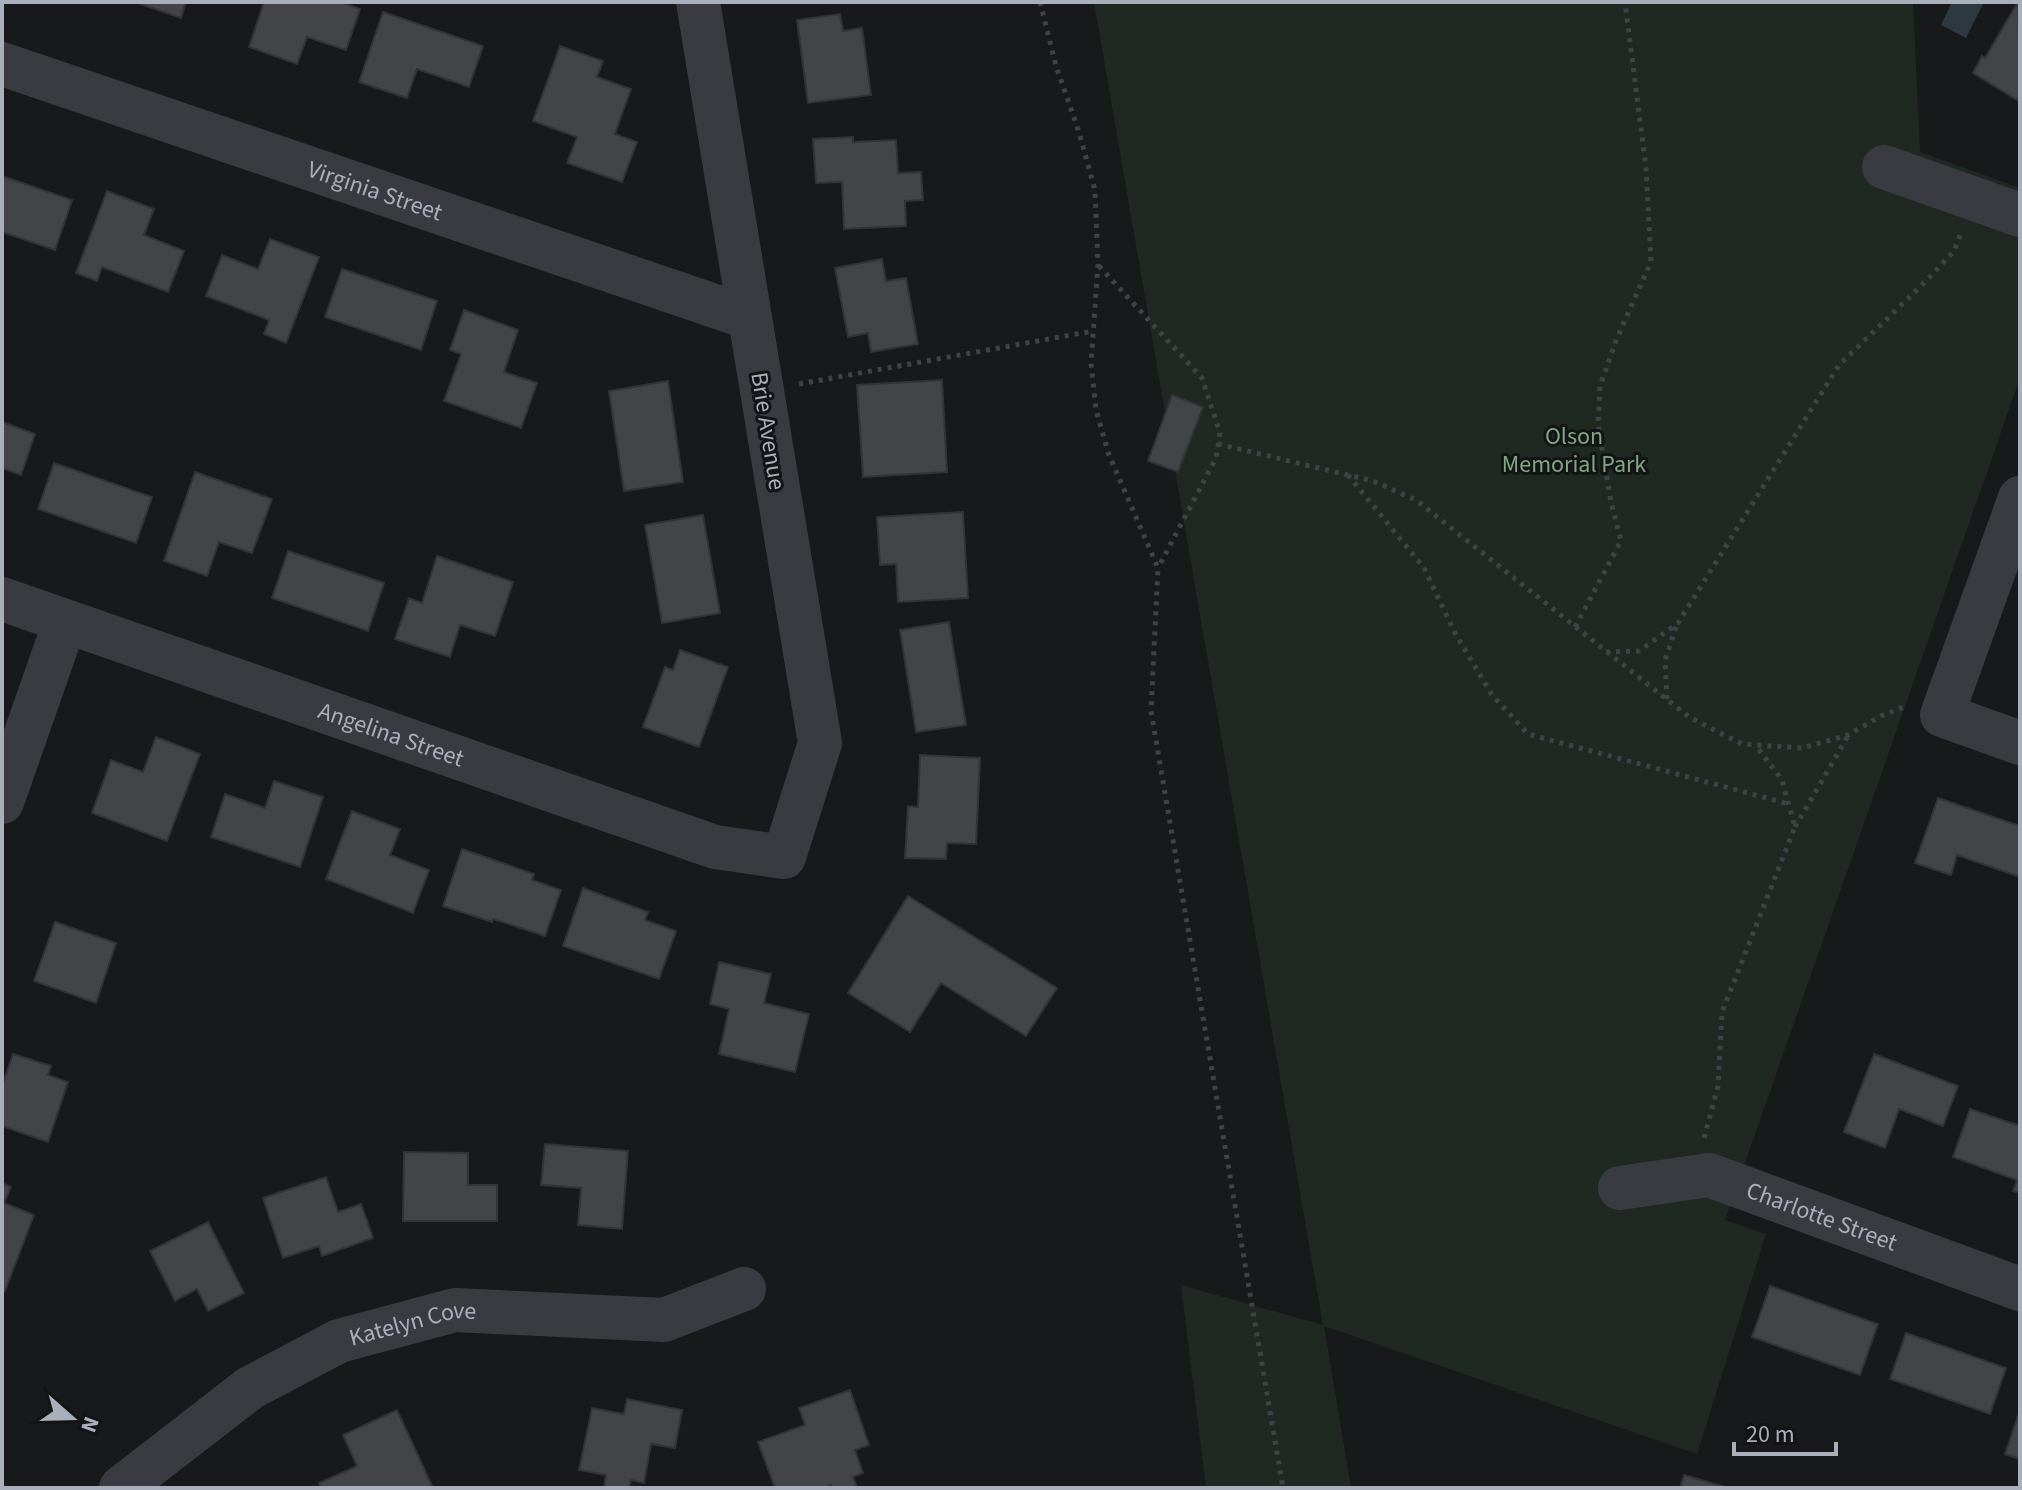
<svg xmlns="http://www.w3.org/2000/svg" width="2022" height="1490" viewBox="0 0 2022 1490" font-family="'Source Sans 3',sans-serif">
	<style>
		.green { fill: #202921 }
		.water { fill: #2e3840 }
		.building { fill: #424448; stroke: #323337; stroke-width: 2 }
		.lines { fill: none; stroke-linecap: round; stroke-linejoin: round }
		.path { stroke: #3f4247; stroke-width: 5; stroke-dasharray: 4 6; stroke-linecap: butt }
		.minor { stroke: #393b40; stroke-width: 44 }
		.labels { text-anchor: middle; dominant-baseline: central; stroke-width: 6; stroke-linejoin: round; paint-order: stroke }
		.street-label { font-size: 24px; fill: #aab0bb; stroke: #131416 }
		.park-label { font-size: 24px; fill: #81a682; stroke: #131416 }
	</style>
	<rect width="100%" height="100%" fill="#18191b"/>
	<path class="green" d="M1094 2H1913L1920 152 2020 188V378L1725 1220 1766 1234 1697 1454 1324 1326 1351 1488H1206L1181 1285 1323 1325Z"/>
	<path class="water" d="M1952 2H1984L1966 38 1941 25Z"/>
	<g class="building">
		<path d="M135 2H186L181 18Z"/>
		<path d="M264 2H340L360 9 346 50 307 37 297 64 249 47Z"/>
		<path d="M2018 2 2020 94 2017 100 1973 73 1982 56 1985 58Z"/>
		<path d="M383 12 483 46 469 87 417 69 407 98 359 82Z"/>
		<path d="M840 14 843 31 862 28 871 95 808 103 797 20Z"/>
		<path d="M560 46 603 61 597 77 631 89 615 134 637 142 622 182 567 163 577 137 533 121Z"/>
		<path d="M853 137V142L896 140 898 173 921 172 923 200 905 201 906 226 844 229 842 182 816 183 813 139Z"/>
		<path d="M2 176 72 200 55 250 2 232Z"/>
		<path d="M107 191 154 209 144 235 184 251 168 292 102 267 97 281 76 273Z"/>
		<path d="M270 239 319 257 286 343 264 334 269 320 206 296 222 255 258 269Z"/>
		<path d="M882 259 886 281 906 278 918 344 871 352 868 333 848 337 835 268Z"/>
		<path d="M342 269 437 301 421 350 325 317Z"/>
		<path d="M464 310 518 330 504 372 537 383 521 428 444 401 461 354 450 350Z"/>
		<path d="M942 380 947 472 863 477 857 385Z"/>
		<path d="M668 381 683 482 624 491 609 391Z"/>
		<path d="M1172 395 1203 407 1178 472 1148 461Z"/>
		<path d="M2 422 35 434 21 475 2 468Z"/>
		<path d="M54 463 152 497 136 543 38 509Z"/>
		<path d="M195 472 272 499 252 553 219 542 207 576 164 561Z"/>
		<path d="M963 512 968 598 898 602 896 564 880 565 877 517Z"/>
		<path d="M703 515 720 613 662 623 645 525Z"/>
		<path d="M288 551 384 583 368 631 272 598Z"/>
		<path d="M437 556 513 582 495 636 460 625 450 657 395 639 409 598 422 603Z"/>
		<path d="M949 622 966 725 916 732 900 630Z"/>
		<path d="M680 650 728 667 699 747 643 727 665 667 673 670Z"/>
		<path d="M156 737 200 754 167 841 92 813 111 760 143 772Z"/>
		<path d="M920 755 980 758 976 844 947 843 946 859 905 858 908 806 918 807Z"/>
		<path d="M274 781 323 797 300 867 211 837 225 794 265 808Z"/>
		<path d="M1938 798 2020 826V877L1957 855 1951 875 1915 863Z"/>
		<path d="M352 811 400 829 390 855 429 870 413 913 326 879Z"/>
		<path d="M462 849 534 874 532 880 561 890 545 936 493 919 492 922 443 906Z"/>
		<path d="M583 888 648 912 645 920 676 931 659 979 563 946Z"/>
		<path d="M908 896 1057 988 1026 1036 941 983 910 1032 848 993Z"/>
		<path d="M55 922 116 943 96 1003 34 981Z"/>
		<path d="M719 962 771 974 764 1003 809 1014 795 1072 719 1054 729 1009 710 1004Z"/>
		<path d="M13 1054 51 1066 48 1075 68 1082 48 1142 2 1126V1086Z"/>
		<path d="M1874 1054 1958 1086 1943 1126 1899 1109 1885 1148 1844 1132Z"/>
		<path d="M1970 1109 2020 1126V1193L2013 1191 2017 1180 1953 1157Z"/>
		<path d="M545 1144 628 1151 622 1229 578 1225 581 1188 541 1185Z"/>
		<path d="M404 1152 468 1153V1185H497V1221H403Z"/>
		<path d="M326 1177 338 1212 361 1204 373 1238 322 1256 319 1246 283 1258 263 1198Z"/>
		<path d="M2 1183 11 1187 4 1203 34 1215 5 1291 2 1290Z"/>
		<path d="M208 1222 244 1293 208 1311 197 1289 175 1301 150 1251Z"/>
		<path d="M1770 1286 1878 1324 1860 1375 1752 1337Z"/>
		<path d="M1906 1333 2006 1368 1990 1414 1890 1379Z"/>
		<path d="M850 1390 869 1445 855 1450 863 1473 853 1477 857 1488H832L831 1485 824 1488H775L758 1442 805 1425 799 1408Z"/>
		<path d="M627 1399 682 1410 675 1448 651 1444 644 1483 631 1480 629 1488H604L606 1475 579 1470 592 1408 624 1414Z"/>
		<path d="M397 1410 433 1488H321L319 1483 357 1466 343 1435Z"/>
		<path d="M2020 1410V1459L2005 1454Z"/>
		<path d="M1684 1475 1729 1488H1680Z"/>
	</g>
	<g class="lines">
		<g class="path">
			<path d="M1040 2 1056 66 1079 132 1095 190 1098 265 1091 363 1096 410 1109 455 1158 568 1151 711 1283 1488"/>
			<path d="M1099 266 1202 378 1220 433 1216 458 1158 568"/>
			<path d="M799 384 1093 331"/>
			<path d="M1218 444 1373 481 1416 500 1689 717 1742 744 1802 748 1848 735 1881 716 1906 706"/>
			<path d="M1348 475 1424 568 1455 633 1492 695 1528 734 1789 804"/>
			<path d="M1575 627 1621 541 1611 502 1598 424 1600 386 1617 338 1651 262 1646 168 1625 2"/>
			<path d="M1606 652 1639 651 1678 623 1839 365 1923 284 1954 251 1961 233"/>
			<path d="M1667 699 1665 660 1677 624"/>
			<path d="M1795 827 1848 736"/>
			<path d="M1704 1138 1718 1086 1722 1012 1795 827 1782 780 1756 746"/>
		</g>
		<g class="minor">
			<path id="s1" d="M2 64 750 318"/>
			<path d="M1884 167 2020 215"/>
			<path d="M2020 498 1942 715 2020 743"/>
			<path id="s2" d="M2 599 715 847 784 857 820 743 698 2"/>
			<path d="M2 802 65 622"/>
			<path id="s3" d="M1620 1188 1709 1175 2020 1289"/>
			<path id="s4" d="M121 1488 250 1388 339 1341 455 1310 664 1320 744 1289"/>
		</g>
	</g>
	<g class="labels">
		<g class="street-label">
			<text stroke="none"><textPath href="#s1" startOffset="394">Virginia Street</textPath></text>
			<text transform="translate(768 431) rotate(81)">Brie Avenue</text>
			<text stroke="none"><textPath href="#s2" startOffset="412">Angelina Street</textPath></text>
			<text stroke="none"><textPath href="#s3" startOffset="210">Charlotte Street</textPath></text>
			<text stroke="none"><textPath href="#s4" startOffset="340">Katelyn Cove</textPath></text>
		</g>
		<g class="park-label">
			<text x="1574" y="436">Olson<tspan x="1574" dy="28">Memorial Park</tspan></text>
		</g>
	</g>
	<rect width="2022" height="1490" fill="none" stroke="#aab0bb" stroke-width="8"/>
	<g transform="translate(72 1418) rotate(110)" stroke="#131416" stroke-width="6" paint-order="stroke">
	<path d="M0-6L14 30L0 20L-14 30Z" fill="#aab0bb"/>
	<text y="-12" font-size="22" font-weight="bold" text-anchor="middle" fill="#aab0bb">N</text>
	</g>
	<path d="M1734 1442v12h102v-12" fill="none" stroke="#aab0bb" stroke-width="4"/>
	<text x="1746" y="1442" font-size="24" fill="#aab0bb" stroke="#131416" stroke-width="6" paint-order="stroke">20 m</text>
</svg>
